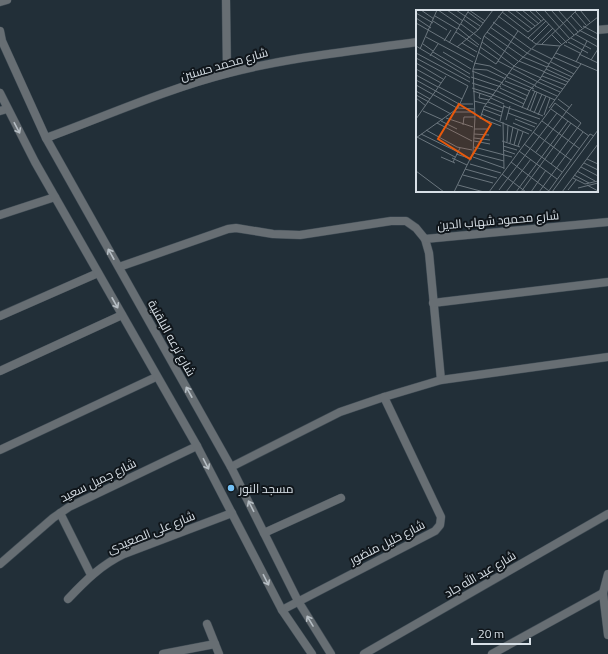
<svg xmlns="http://www.w3.org/2000/svg" width="608" height="654" viewBox="0 0 608 654" font-family="'Titillium Web',Cairo,sans-serif">
	<style>
		.lines { fill: none; stroke-linecap: round; stroke-linejoin: round }
		.minor-casing { stroke: #3f4b54; stroke-width: 9 }
		.tertiary-casing { stroke: #3f4b54; stroke-width: 9 }
		.minor { stroke: #676e73; stroke-width: 8 }
		.tertiary { stroke: #676e73; stroke-width: 8 }
		.oneway { stroke: #b6bec4 }
		.poi-dot { fill: #73c1f6; stroke: #10161b; stroke-width: 1.5 }
		.labels { text-anchor: middle; dominant-baseline: central; stroke-width: 4; stroke-linejoin: round; paint-order: stroke }
		.street-label { font-size: 12px; fill: #d8e0e7; stroke: #10161b }
		.poi-label { font-size: 12px; fill: #d8e0e7; stroke: #10161b; text-anchor: start }
		.inset-road { fill: none; stroke: #6b767e; stroke-width: 1 }
		.view { fill: #e8590c; fill-opacity: 0.15; stroke: #e8590c; stroke-width: 2 }
		.inset-edge { fill: none; stroke: #d8e0e7; stroke-width: 2 }
	</style>
	<rect width="100%" height="100%" fill="#222f38"/>
	<g class="lines">
		<defs>
			<g id="minor">
				<path d="M226 0 227 73"/>
				<path d="M0 2 7 0"/>
				<path d="M597 30 608 29"/>
				<path d="M0 111 7 109"/>
				<path d="M46 138C106 116 166 89 229 73 290 57 354 51 417 42"/>
				<path d="M0 215 55 197"/>
				<path d="M425 239 429 253 441 380"/>
				<path d="M119 267 228 229 236 228 273 234 300 235 391 221H406L416 228 425 239 608 222"/>
				<path d="M433 303 608 282"/>
				<path d="M0 316 98 273"/>
				<path d="M0 371 122 315"/>
				<path d="M0 450 156 377"/>
				<path d="M231 467 340 412 384 397 441 380 608 357"/>
				<path d="M60 513 91 575"/>
				<path d="M264 533 341 498"/>
				<path d="M0 564 53 518 69 507 197 446"/>
				<path d="M608 574 603 593 608 635"/>
				<path d="M68 599C85 581 101 565 124 554L232 513"/>
				<path d="M282 610 435 531 440 525 441 517 384 397"/>
				<path d="M207 624 219 654"/>
				<path d="M163 654 215 644"/>
				<path d="M364 654 608 514"/>
				<path d="M492 654 603 593"/>
			</g>
			<g id="tertiary">
				<path d="M0 31 2 41 46 138 231 467 298 601 331 654"/>
				<path d="M0 93 35 162 197 446 282 610 312 654"/>
			</g>
		</defs>
		<use href="#minor" class="minor-casing"/>
		<use href="#tertiary" class="tertiary-casing"/>
		<use href="#minor" class="minor"/>
		<use href="#tertiary" class="tertiary"/>
	</g>
	<defs><path id="oneway-shaft" d="M-6 0H5M1.5-3L5.5 0L1.5 3" fill="none" stroke-width="1.6" stroke-linecap="round" stroke-linejoin="round"/></defs>
	<g class="oneway">
		<use href="#oneway-shaft" transform="translate(17 128) rotate(62)"/>
		<use href="#oneway-shaft" transform="translate(111 254) rotate(-119)"/>
		<use href="#oneway-shaft" transform="translate(115 303) rotate(61)"/>
		<use href="#oneway-shaft" transform="translate(189 392) rotate(-119)"/>
		<use href="#oneway-shaft" transform="translate(206 464) rotate(63)"/>
		<use href="#oneway-shaft" transform="translate(251 506) rotate(-117)"/>
		<use href="#oneway-shaft" transform="translate(266 580) rotate(63)"/>
		<use href="#oneway-shaft" transform="translate(310 621) rotate(-121)"/>
	</g>
	<circle class="poi-dot" cx="231" cy="488" r="4"/>
	<g class="labels">
		<g class="street-label">
			<text transform="translate(224 64) rotate(-16)">شارع محمد حسنين</text>
			<text transform="translate(498 220) rotate(-5)">شارع محمود شهاب الدين</text>
			<text transform="translate(172 338) rotate(61)">شارع ترعه البلقنية</text>
			<text transform="translate(98 480) rotate(-26)">شارع جميل سعيد</text>
			<text transform="translate(151 532) rotate(-22)">شارع على الصعيدى</text>
			<text transform="translate(387 542) rotate(-27)">شارع خليل منضور</text>
			<text transform="translate(480 574) rotate(-30)">شارع عبد الله جاد</text>
		</g>
		<g class="poi-label">
			<text x="239" y="488">مسجد النور</text>
		</g>
	</g>
	<g transform="translate(416 10)">
		<rect width="182" height="182" fill="#222f38"/>
		<path class="inset-road" d="M5 0 18 9M22 0 44 15M31 0 47 11M40 0 64 16M53 0 69 11M91 0 116 19M99 0 119 16M106 0 123 14M113 0 125 11M119 0 151 33M128 0 154 29M135 0 158 25M142 0 162 22M164 0 174 12M52 2 67 13M86 2 112 22 128 9M159 2 170 15M0 3 17 13M19 6 41 19M82 6 120 34 144 36 182 7M155 6 166 18M0 8 15 18M47 9 62 20M17 11 31 20M77 12 115 39M0 13 59 47M45 14 65 29M167 16 182 24M74 17 111 43M42 18 63 35M163 20 182 30M40 22 62 37M71 22 107 47 131 57M159 24 182 37M136 25 146 35M68 26 102 51M10 27 57 52M112 28 130 11M155 28 175 39M28 31 35 20M116 31 133 14M66 32 98 56 125 68M152 32 172 43M33 33 53 0M46 33 61 42M7 34 17 41M126 34 161 0M148 35 164 43M0 36 54 68M41 37 62 20 77 0M64 37 83 50M4 39 21 0M116 39 136 49M17 42 54 64M27 42 55 59M62 42 80 54 102 21M0 43 54 72M111 43 133 54M140 43 182 61M163 44 182 53M14 46 22 34M137 47 162 58M0 48 52 76M175 50 182 39M82 51 122 72M103 51 129 62M135 52 158 64M160 52 171 31M0 53 27 69M58 53 74 56 92 66M132 56 156 67M0 59 25 73M57 59 71 60 90 69M130 59 154 70M56 61 87 73M128 62 152 72M93 63 120 76M0 65 22 77M126 66 150 75M55 67 85 77M91 67 118 79M124 69 147 79M0 70 43 94H57M89 71 114 81M122 72 144 82M56 73 81 81M86 74 112 86M0 75 41 98M119 76 141 86M23 77 46 89M56 78 78 85M84 78 110 90M116 80 139 90M0 81 14 89M57 81 75 87M81 81 108 94M64 83 63 88 73 90M0 85 13 92M77 85 127 106M0 88 10 96M75 88 88 94M142 89 154 98M58 91 70 94M13 92 35 104M72 92 87 98M69 96 86 102M87 96 124 109M42 98 58 99M106 98 114 80 124 69 144 36M133 98 165 54M67 99 85 106M135 99 173 126M111 100 119 81M7 101 27 110M114 101 121 82M38 102H58M92 103 121 114M118 103 126 84M65 104 113 124M122 105 130 86M128 105 134 88M30 108 57 117M64 108 85 116M0 109 30 66M64 109 68 97 98 56 137 18M99 109 119 117M90 110 94 96M25 111 41 119M84 111 88 95M126 111 164 139M87 112 88 159M21 113 56 131M97 113 116 121M47 115 48 107H59M58 119H73M10 120 41 137 56 140M117 122 155 150M5 124 42 142M58 124 73 125M1 127 39 147M0 128 42 98 52 76M58 128 74 130M58 131 74 134M86 131 104 137M91 132 92 115M94 133 97 117M108 134 146 162M98 135 102 120M87 136 101 140M102 136 107 122M58 137 96 147M87 140 99 144M103 141 141 169M120 142 156 94M57 143 88 151M40 144 56 149M25 147 39 153M57 147 88 158M36 148 51 155M171 149 182 154M37 152 44 138M95 152 133 181M168 153 182 160M54 154 85 163M165 157 182 166M49 159 81 168M0 161 28 182M161 161 179 171M86 164 110 182M47 165 77 173M158 165 173 173M157 168 169 174 182 171M42 175 68 182M171 175 182 181M162 178 182 173M83 180 141 103M152 180 160 170M38 182 57 143 59 107 57 59 68 26 88 0M73 182 139 93 165 113 135 154M90 182 115 149M100 182 152 111M105 182 155 113M115 182 130 160M123 182 167 122M132 182 174 124 178 126M136 182 182 120M146 182 182 134"/>
		<path class="view" d="M43 94 75 114 54 149 22 129Z"/>
		<rect width="182" height="182" class="inset-edge"/>
	</g>
	<path d="M472 638v6h58v-6" fill="none" stroke="#d8e0e7" stroke-width="2"/>
	<text x="478" y="638" font-size="12" fill="#d8e0e7" stroke="#10161b" stroke-width="3" paint-order="stroke">20 m</text>
</svg>
